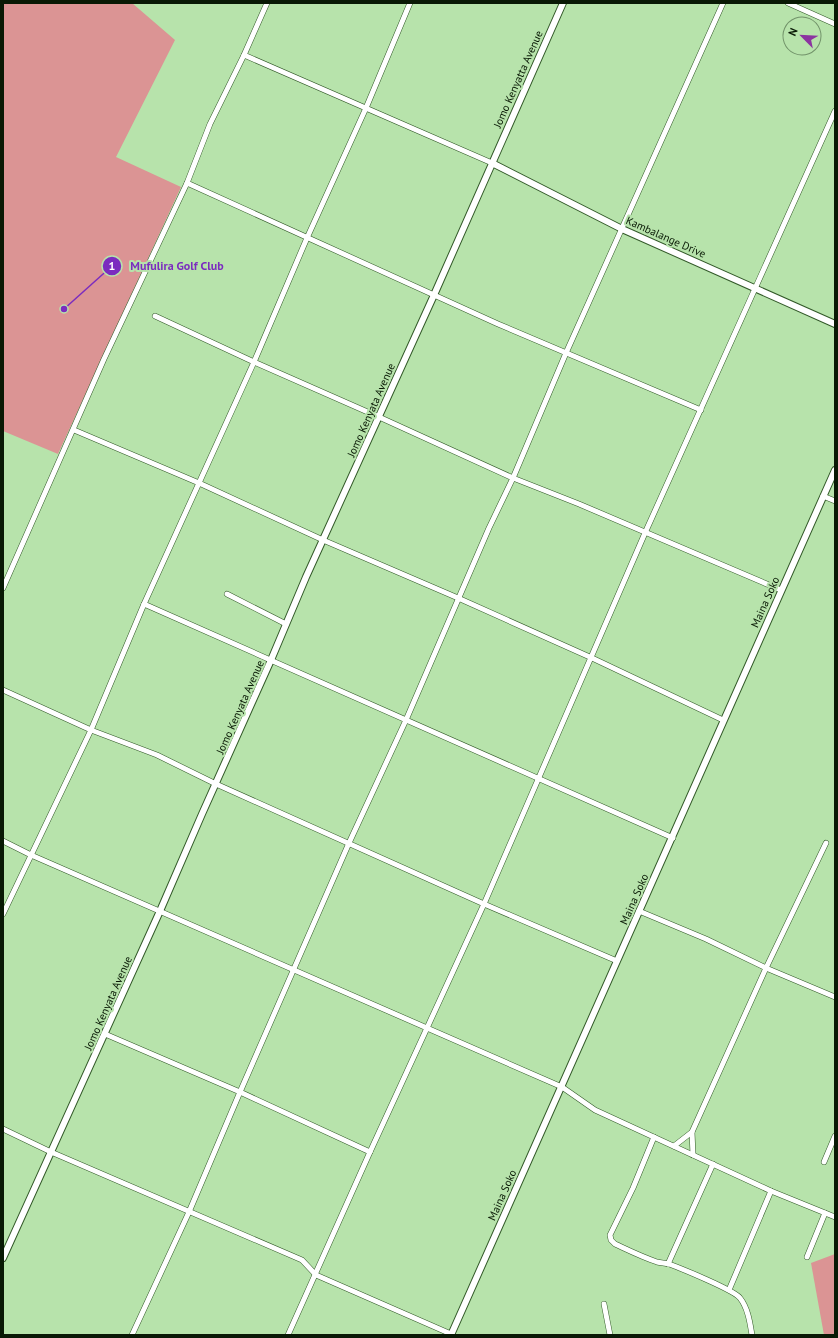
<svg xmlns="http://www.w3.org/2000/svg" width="838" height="1338" viewBox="0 0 838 1338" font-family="'PT Sans',sans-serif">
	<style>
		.green { fill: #db9494 }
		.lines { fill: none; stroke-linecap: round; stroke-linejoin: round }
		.minor-casing { stroke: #325928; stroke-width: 6 }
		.tertiary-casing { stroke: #325928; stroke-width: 8 }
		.minor { stroke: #fff; stroke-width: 5 }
		.tertiary { stroke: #fff; stroke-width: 6 }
		.labels { text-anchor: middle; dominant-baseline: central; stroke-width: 4; stroke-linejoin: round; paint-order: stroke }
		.street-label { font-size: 11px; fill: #091905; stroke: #b7e3ab }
		.leader { fill: none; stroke: #7b2cbf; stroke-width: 1.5 }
		.callout-dot { fill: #7b2cbf; stroke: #b7e3ab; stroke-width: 1.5 }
		.mark-label { font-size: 12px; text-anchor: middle; font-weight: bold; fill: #fff }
		.callout-label { font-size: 12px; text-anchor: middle; font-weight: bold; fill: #7b2cbf; stroke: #b7e3ab; stroke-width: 4; stroke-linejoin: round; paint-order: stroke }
	</style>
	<rect width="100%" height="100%" fill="#b7e3ab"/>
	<g class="green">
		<path d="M3 3H132L175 40 116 157 181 187 58 454 3 431Z"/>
		<path d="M835 1254V1335H824L811 1263Z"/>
	</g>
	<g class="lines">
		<defs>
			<g id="minor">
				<path d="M788 3 835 24"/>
				<path d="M244 55 492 163"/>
				<path d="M187 183 498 324 701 410"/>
				<path d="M155 316 254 362 379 417 513 478 579 504 781 590"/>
				<path d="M74 430 199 483 323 540 458 598 592 658 723 720"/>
				<path d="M823 496 835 501"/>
				<path d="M3 588 104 359 187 183 210 124 244 55 267 3"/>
				<path d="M227 594 286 624"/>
				<path d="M144 604 673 838"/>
				<path d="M3 690 91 730 157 755 216 784 484 904 617 961"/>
				<path d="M3 841 31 855 562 1087 595 1110 771 1191 835 1217"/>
				<path d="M639 911 706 939 766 968 835 997"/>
				<path d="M3 914 91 730 144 604 254 362 307 238 366 108 410 3"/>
				<path d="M105 1034 240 1092 370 1152"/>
				<path d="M3 1129 51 1152 302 1260 316 1275 451 1334"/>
				<path d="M654 1137 633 1188 610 1235 611 1240 615 1244C628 1250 642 1257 657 1262 661 1263 665 1263 669 1264 680 1268 734 1290 740 1298 748 1308 750 1323 752 1335"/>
				<path d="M674 1146 692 1132"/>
				<path d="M693 1155 692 1132 766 968 826 843"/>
				<path d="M824 1162 835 1136"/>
				<path d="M807 1257 825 1213"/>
				<path d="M668 1264 713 1164"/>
				<path d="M729 1290 771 1191"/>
				<path d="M604 1304 610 1335"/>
				<path d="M132 1335 189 1212 240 1092 349 843 406 720 489 528 513 478 566 353 723 3"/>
				<path d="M288 1335 370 1152 484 904 645 533 835 111"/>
			</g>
			<g id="tertiary">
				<path d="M492 163 622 229 835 324"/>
				<path d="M3 1258 160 911 202 814 271 660 306 577 434 295 563 3"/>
				<path d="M451 1335 835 470"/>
			</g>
		</defs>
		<use href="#minor" class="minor-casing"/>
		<use href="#tertiary" class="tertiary-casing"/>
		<use href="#minor" class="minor"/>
		<use href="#tertiary" class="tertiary"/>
	</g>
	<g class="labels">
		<g class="street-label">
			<text transform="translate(518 79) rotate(-66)">Jomo Kenyatta Avenue</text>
			<text transform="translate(666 237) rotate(24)">Kambalange Drive</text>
			<text transform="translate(371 410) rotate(-66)">Jomo Kenyata Avenue</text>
			<text transform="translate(765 602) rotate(-66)">Maina Soko</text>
			<text transform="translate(240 707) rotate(-66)">Jomo Kenyata Avenue</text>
			<text transform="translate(634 899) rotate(-66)">Maina Soko</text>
			<text transform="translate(108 1003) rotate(-66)">Jomo Kenyata Avenue</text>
			<text transform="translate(502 1195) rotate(-66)">Maina Soko</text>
		</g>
	</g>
	<path class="leader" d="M64 309L112 266"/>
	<g class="callout-dot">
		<circle cx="64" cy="309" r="4"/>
		<circle cx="112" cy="266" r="10"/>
	</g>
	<g class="mark-label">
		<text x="112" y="270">1</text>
	</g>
	<g class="callout-label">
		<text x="177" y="270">Mufulira Golf Club</text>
	</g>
	<rect width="838" height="1338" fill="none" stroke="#091905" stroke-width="8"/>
	<g transform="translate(802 36) rotate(294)"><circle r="19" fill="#b7e3ab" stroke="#719269"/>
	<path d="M0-3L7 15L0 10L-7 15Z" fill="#8c34a0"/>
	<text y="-6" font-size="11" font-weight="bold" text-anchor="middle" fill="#091905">N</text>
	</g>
</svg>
